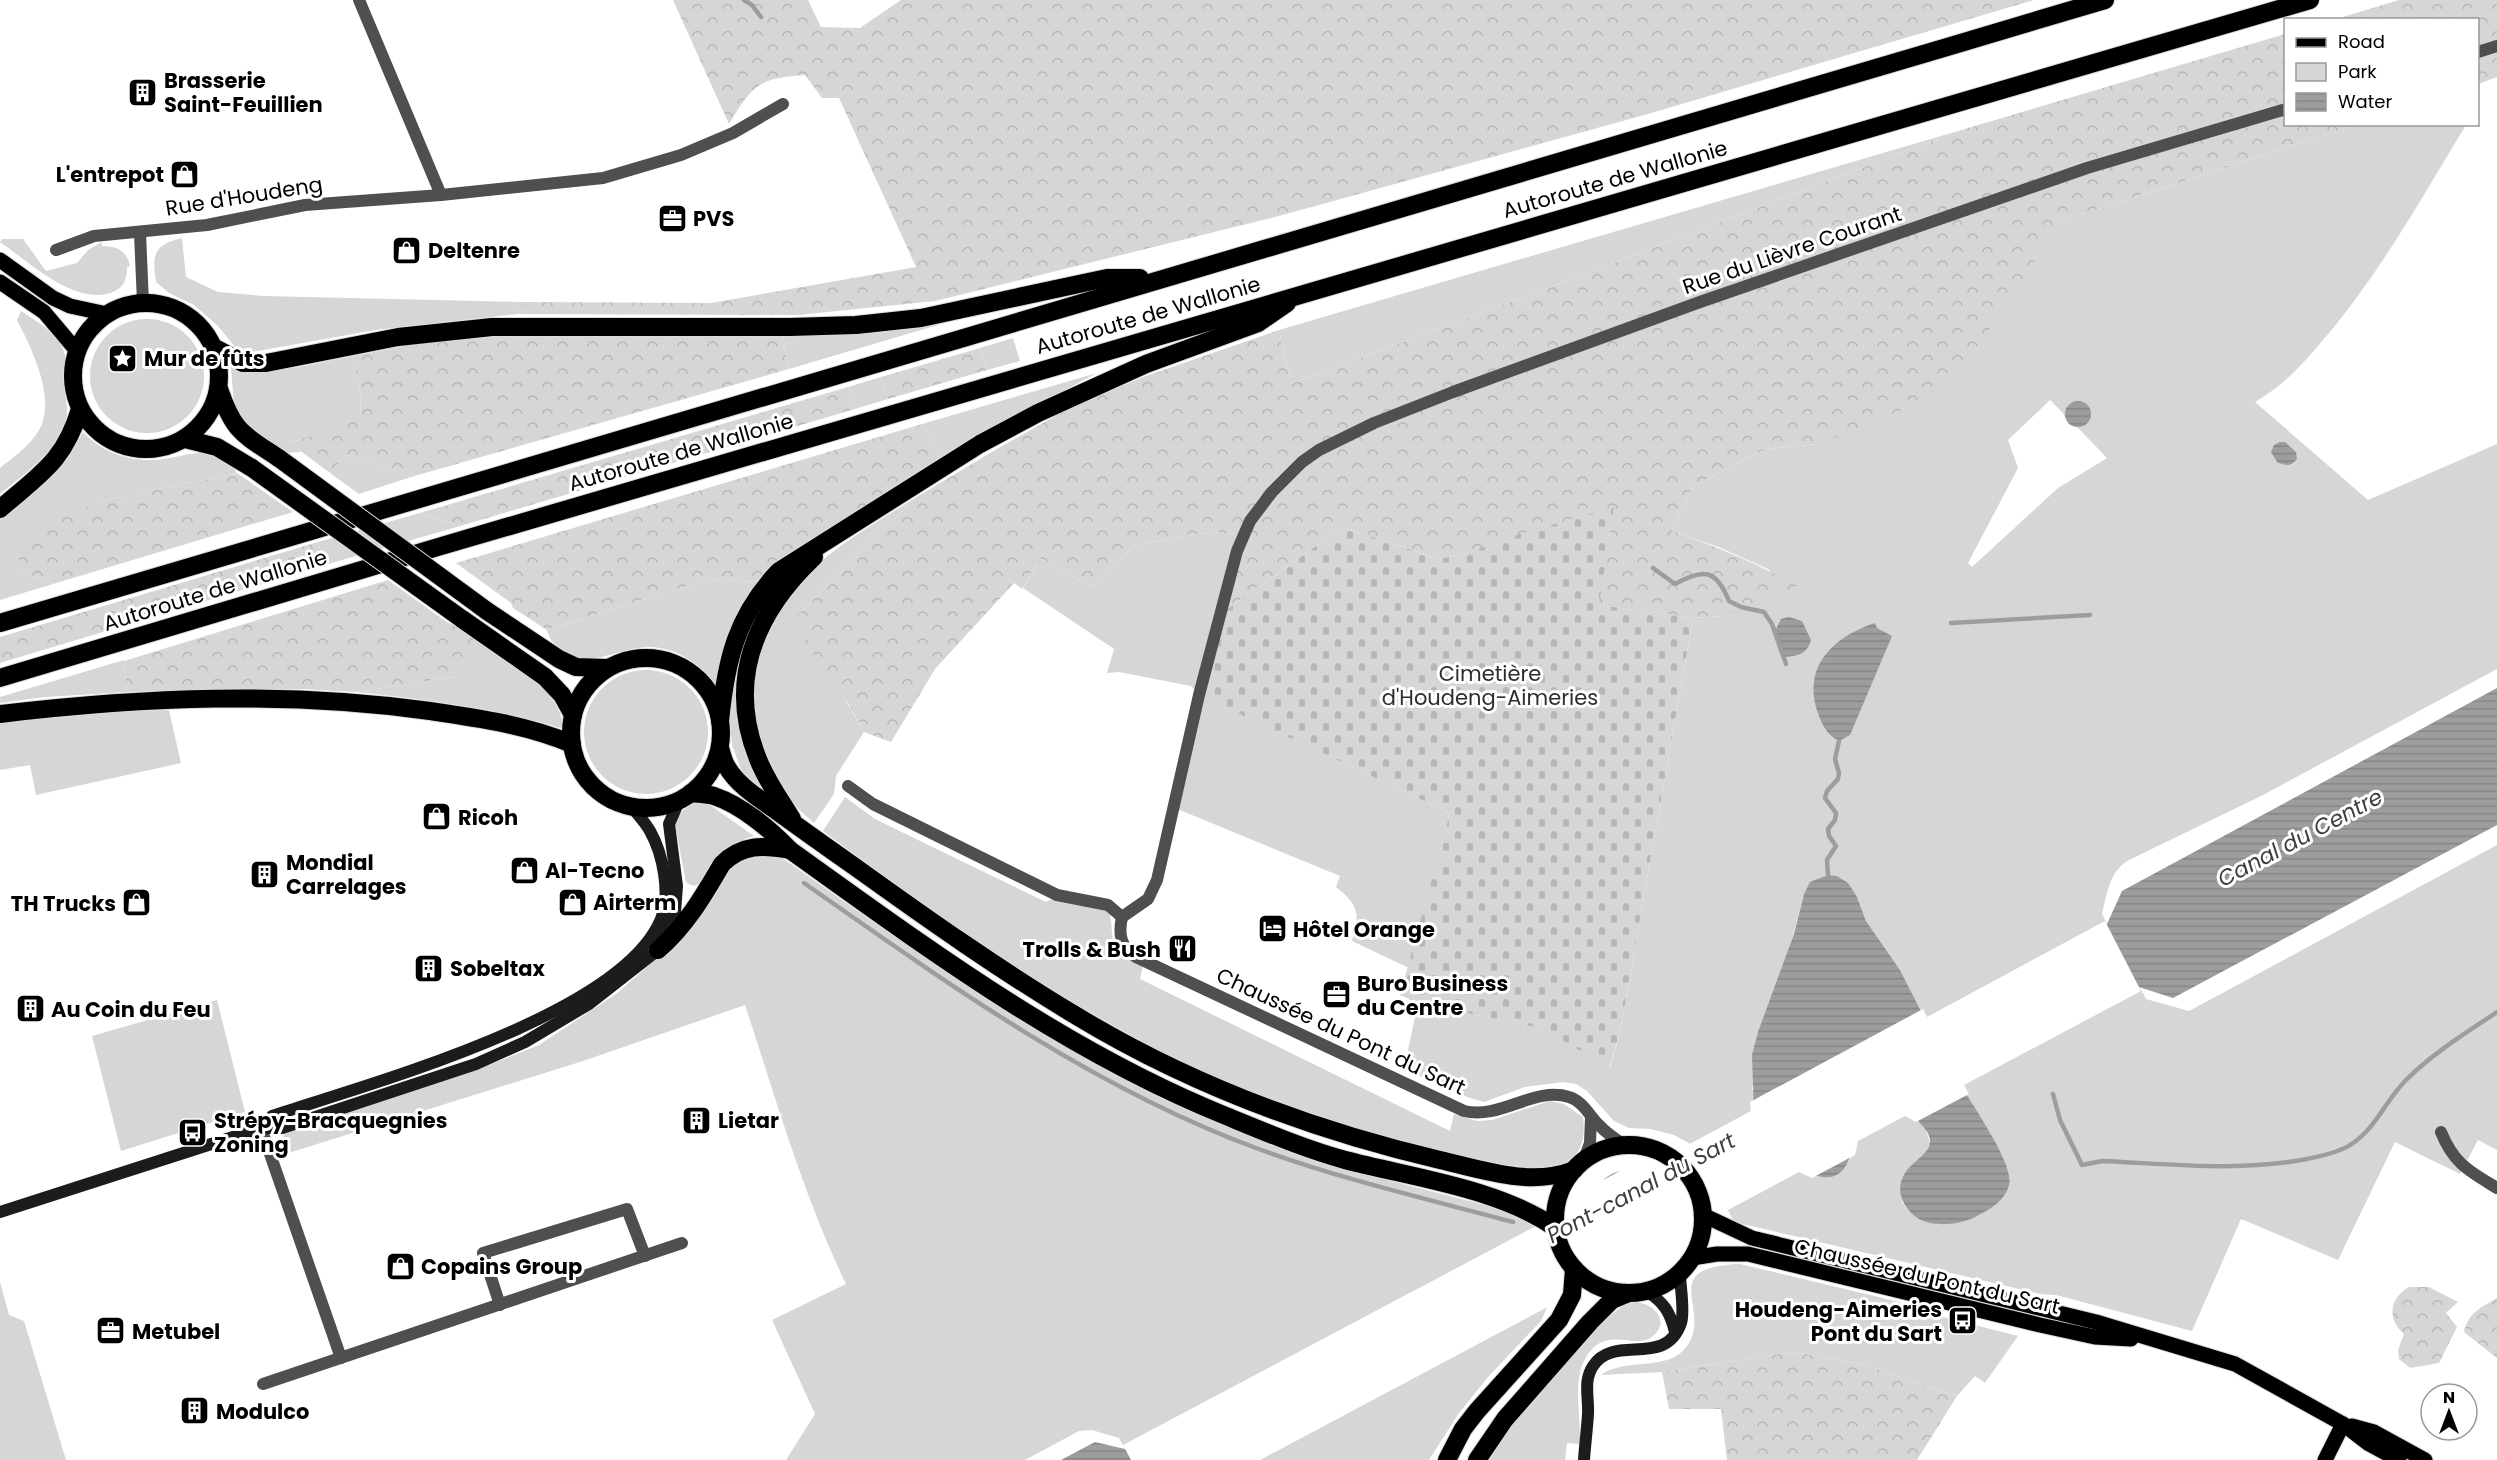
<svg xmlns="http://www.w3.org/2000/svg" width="2497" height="1460" viewBox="0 0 2497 1460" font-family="Poppins,sans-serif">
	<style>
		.green { fill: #d6d6d6; fill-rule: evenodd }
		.forest { fill: url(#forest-crowns) }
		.cemetery { fill: url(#cemetery-stones) }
		.water { fill: url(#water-rules) }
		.pier { fill: #fff }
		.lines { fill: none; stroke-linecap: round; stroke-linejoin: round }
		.stream { stroke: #9d9d9d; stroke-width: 4.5 }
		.primary-casing { stroke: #dbdbdb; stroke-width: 17 }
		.highway-casing { stroke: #dbdbdb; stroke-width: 20 }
		.street { stroke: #4f4f4f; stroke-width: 12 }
		.secondary { stroke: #1c1c1c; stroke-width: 12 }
		.primary { stroke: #000; stroke-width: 15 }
		.highway { stroke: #000; stroke-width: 18 }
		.highway-bridge-casing { stroke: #dbdbdb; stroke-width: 20; stroke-linecap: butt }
		.highway-bridge { stroke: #000; stroke-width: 18 }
		.labels { text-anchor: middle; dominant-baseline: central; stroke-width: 6; stroke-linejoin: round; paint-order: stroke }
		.poi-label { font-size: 21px; font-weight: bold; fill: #000; stroke: #fff; text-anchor: start }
		.street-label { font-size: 21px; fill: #000; stroke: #fff }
		.park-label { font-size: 21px; fill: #2d2d2d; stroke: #fff }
		.water-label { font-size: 22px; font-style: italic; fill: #3e3e3e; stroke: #fff }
	</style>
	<defs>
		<pattern id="forest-crowns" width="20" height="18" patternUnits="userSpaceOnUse" patternTransform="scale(1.5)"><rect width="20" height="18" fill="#d6d6d6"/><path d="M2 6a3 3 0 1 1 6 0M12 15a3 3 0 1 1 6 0" fill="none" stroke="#b6b6b6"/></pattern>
		<pattern id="cemetery-stones" width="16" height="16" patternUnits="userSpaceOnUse" patternTransform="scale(1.5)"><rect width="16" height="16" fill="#d6d6d6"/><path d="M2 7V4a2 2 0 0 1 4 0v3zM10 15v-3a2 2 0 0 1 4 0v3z" fill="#b6b6b6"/></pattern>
		<pattern id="water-rules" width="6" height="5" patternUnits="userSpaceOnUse" patternTransform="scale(1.5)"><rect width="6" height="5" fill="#9d9d9d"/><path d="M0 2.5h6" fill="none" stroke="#858585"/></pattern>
	</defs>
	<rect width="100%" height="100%" fill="#fff"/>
	<g class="green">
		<path d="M2356 125H2466C2424 194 2385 264 2334 327 2309 357 2289 382 2255 402L2368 500 2497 444V669L2263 795 2127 861C2109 873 2107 894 2102 914L2146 999 2189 1011 2497 845V1150L2478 1140 2460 1174 2395 1142 2338 1260 2241 1219 2192 1331 2056 1295 2040 1294 1734 1222 1696 1147 1674 1135 1651 1129 1629 1128 1614 1121 1587 1091 1576 1084 1563 1082 1525 1087 1484 1102 1467 1097 1404 1069 1418 1003 1545 1029 1610 1067 1620 1033 1693 618 1721 616 1770 570 1721 548 1672 531 1692 487 1765 449 1819 444 2032 263 2061 221ZM2050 400 2063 413 2068 424 2078 428 2107 458 2058 488 1972 567 1968 563 2018 468 2008 440ZM1804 894 1857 897 1866 921 1900 970 1949 1067 1991 1134 1932 1223C1919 1219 1910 1214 1902 1202L1917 1160 1925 1154 1930 1144C1925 1117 1911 1115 1887 1107L1860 1119 1850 1160 1752 1089Z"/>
		<path d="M1958 131 1566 281 1291 384 1279 330Z"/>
		<path d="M182 238 186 277 218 292 264 296 523 302 517 314 375 330 253 352 235 347 218 326 194 305 169 293 156 282C152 255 153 245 182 238Z"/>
		<path d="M2 239H23L46 271 77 263 88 250 102 242V246C117 246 127 251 130 266L127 267C127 282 122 290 107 294 71 302 29 262 0 242Z"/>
		<path d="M21 311C37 322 62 335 65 356 66 364 62 372 63 379 64 390 67 401 67 411 68 444 23 475 0 494V468C15 456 37 441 43 421 52 390 31 347 17 320Z"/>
		<path d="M947 318 948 322 789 369 783 336Z"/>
		<circle cx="147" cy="376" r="57"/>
		<path d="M1013 338 1020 361 987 370 980 348Z"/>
		<path d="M353 356 361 397 360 416 347 427 291 442 301 452 284 453 248 427 234 405 231 367C271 377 313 363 353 356Z"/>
		<path d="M1097 373 978 436 942 458 922 424Z"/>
		<path d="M881 377 888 399 855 409 848 387Z"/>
		<path d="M83 432C101 451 124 460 150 460 182 461 212 437 237 473L100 501 19 570 53 584 0 600V518C31 492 65 469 83 432Z"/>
		<path d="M346 455 411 477 359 494 330 473Z"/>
		<path d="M915 498 797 616 864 732 836 776 834 794 814 823C806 816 798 809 791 801 782 791 776 778 770 766 736 697 755 623 810 571 841 542 879 521 915 498Z"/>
		<path d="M420 513 460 526 325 565 318 542Z"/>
		<path d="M1210 532 1243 534 1200 695 1450 813 1409 968 1352 941C1360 914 1359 905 1336 887L1340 876 1175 808 1199 695 1191 686 1119 672 1107 673 1114 649 1023 588 1040 558 1091 587 1135 545Z"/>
		<path d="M709 579 758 582 718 688C702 664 678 648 649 647 619 647 591 670 563 651 554 644 550 641 547 630Z"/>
		<path d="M749 623 755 625 742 679 767 789 763 790 742 772 732 745 729 709 730 685Z"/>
		<path d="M473 636C506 660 559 685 564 729 497 709 425 699 356 692L459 676Z"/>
		<path d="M124 660 127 692 45 697 0 703V697Z"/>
		<circle cx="646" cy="732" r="62"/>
		<path d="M169 710 181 763 36 795 30 765 0 770V723L64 712Z"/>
		<path d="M845 797 875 819 1046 902 1054 898 1105 907C1116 919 1108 935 1116 947 1122 957 1134 961 1143 966L1140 979 1450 1131 1454 1114 1477 1121 1492 1120 1550 1101 1564 1104 1583 1117C1592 1185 1523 1169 1480 1160 1361 1135 1243 1097 1136 1038 1025 979 923 906 823 831Z"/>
		<path d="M693 803 710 805 754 836C723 846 715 855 700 883 694 887 691 886 686 882L675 825C678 814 683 809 693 803Z"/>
		<path d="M775 853 892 935 1024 1021 1106 1069 1165 1100 1240 1132 1348 1170 1524 1215 1548 1236 1562 1273 1541 1321 1488 1377 1459 1413 1429 1460H1131L1119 1438 1092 1430 1079 1431 1025 1460H786L815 1414 772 1320 846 1284C803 1195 776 1099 745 1005L583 1061 282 1155 284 1131 477 1070 539 1045 616 994 679 939 736 859Z"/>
		<path d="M217 1000 245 1112 121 1151 92 1036Z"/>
		<path d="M1740 1264 1920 1307 1927 1313 2018 1336 1985 1383 1975 1376 1957 1396 1862 1364 1794 1352 1662 1372 1601 1375C1627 1356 1671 1374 1689 1343 1710 1307 1657 1267 1740 1264Z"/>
		<path d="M0 1282 9 1315 24 1321 66 1460H0Z"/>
		<path d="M1636 1302C1654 1304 1671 1321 1653 1336 1635 1352 1604 1321 1584 1361 1573 1382 1581 1420 1580 1444L1567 1443 1565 1460H1488L1512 1425 1598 1325 1624 1305Z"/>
	</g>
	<g class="forest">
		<path d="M673 0H808L821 27 860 28 901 0H2034L1648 114 1279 216 935 301 798 315 517 314 523 302 711 303 916 267 839 98H822L805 75C758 78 753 85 729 124Z"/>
		<path d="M2399 0H2497V77L2478 84V20H2333Z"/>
		<path d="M2285 34 2286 124 2356 125 2061 221 1979 345 1908 408 1819 444 1765 449 1692 487 1672 531C1715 546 1757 563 1797 586L1721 616 1693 618 1598 605 1614 507 1470 552 1439 559 1343 527 1219 615 1242 534 1210 532 1135 545 1091 587 1040 558 1022 589 1014 583 935 669 891 742 864 732 848 703 807 646 797 616 915 498 995 450 1068 409 1143 377 1279 330 1291 384 1566 281 1958 131Z"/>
		<path d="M504 334 783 336 789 369 411 477 346 455 330 473 290 443C314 433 339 433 360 416L361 397 353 356 420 343Z"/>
		<path d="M980 348 987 370 888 399 881 377Z"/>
		<path d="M848 387 855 409 460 526 420 513Z"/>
		<path d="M922 424 942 458 758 582 709 579 547 630 513 608 511 603 456 563Z"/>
		<path d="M237 473 293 512 53 584 19 570V552L46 525 100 501Z"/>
		<path d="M318 542 325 565 0 663V637Z"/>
		<path d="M388 580 448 623 458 625 473 636 474 662 459 676 356 692 301 689 127 692 124 661Z"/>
		<path d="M2409 1287H2429L2458 1302 2446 1313 2457 1327 2439 1363 2410 1368 2399 1359 2398 1350 2404 1334C2387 1319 2389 1298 2409 1287Z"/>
		<path d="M2497 1298V1358L2464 1332C2469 1311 2481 1308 2497 1298Z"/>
		<path d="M1794 1352 1862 1364 1957 1396 1917 1460H1727L1721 1409H1669L1662 1372Z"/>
	</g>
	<path class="cemetery" d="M1614 507 1599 605 1693 618 1620 1033 1609 1068 1544 1029 1418 1003 1400 995 1450 813 1199 695 1219 615 1343 527 1439 559 1470 552 1523 533Z"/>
	<g class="water">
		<circle cx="2078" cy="414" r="13"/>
		<path d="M2280 442H2285L2296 452 2297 459C2290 467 2286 466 2277 462L2271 452 2274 445Z"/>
		<path d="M1789 617 1802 621 1811 640C1807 654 1798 656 1784 657L1775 631 1781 619Z"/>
		<path d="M1875 623 1877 628 1892 636 1850 735 1839 741C1827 735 1822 725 1818 713 1802 666 1833 637 1875 623Z"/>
		<path d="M2497 688V825L2173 998 2139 987 1960 1084C1971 1103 2015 1165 2009 1185 2005 1202 1987 1211 1973 1218 1958 1225 1934 1227 1919 1219 1903 1209 1894 1190 1905 1173 1914 1158 1941 1150 1925 1129 1918 1120 1915 1116 1904 1113L1855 1139C1847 1175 1836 1187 1799 1169L1254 1460H1061L1095 1442 1125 1449 1587 1202C1602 1175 1614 1168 1645 1169L1754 1113 1752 1055 1758 1032 1794 934 1804 894 1810 882 1828 875 1837 876 1848 883 1857 897 1866 921 1900 970 1926 1021 2107 924 2122 891Z"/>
	</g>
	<path class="pier" d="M2105 921 2141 991 1964 1085 1969 1094 1916 1122 1905 1116 1858 1141 1855 1155 1812 1178 1799 1172 1683 1234 1679 1244 1672 1253 1641 1269 1621 1268 1260 1460H1131L1123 1445 1585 1200 1592 1186 1631 1165 1647 1167 1751 1111 1750 1102 1923 1009 1927 1017Z"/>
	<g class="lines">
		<g class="stream">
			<path d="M744 0 752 5 761 17"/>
			<path d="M1653 568 1675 584C1704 568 1716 569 1729 601L1741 607 1764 612 1772 624 1786 664"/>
			<path d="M1951 623 2090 615"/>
			<path d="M1828 875 1827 860 1836 846 1829 836 1828 829 1835 820 1836 813 1825 798 1827 791 1838 779 1839 773 1835 759 1839 741"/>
			<path d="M804 883C947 983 1091 1087 1256 1148 1340 1179 1427 1199 1513 1222"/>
			<path d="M2053 1094 2060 1120 2082 1165 2102 1161C2171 1164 2239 1172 2307 1159 2320 1156 2338 1153 2350 1145 2376 1129 2385 1101 2406 1080 2433 1053 2466 1033 2497 1012"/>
		</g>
		<defs>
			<g id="primary">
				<path d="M0 260 53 298 70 306 107 314"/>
				<path d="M0 282 44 312 77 351"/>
				<path d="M1703 1215 1752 1238 2096 1322 2235 1364 2343 1424 2369 1444 2399 1460"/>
				<path d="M1692 1258 1717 1254H1748L2040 1325 2095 1337 2131 1339"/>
				<path d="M2352 1426 2374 1432 2425 1460"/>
				<path d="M2325 1460 2343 1424"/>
			</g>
			<g id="highway">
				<circle cx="146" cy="376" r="73"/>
				<path d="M215 348 243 363H266L398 337 492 327H790L856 325 921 318 1107 278H1140"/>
				<path d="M219 389C234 433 243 434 280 459"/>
				<path d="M185 439 217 447 252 468"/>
				<path d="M0 509C40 474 64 462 80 409"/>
				<path d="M487 611 559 659 576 667 608 668"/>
				<path d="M462 619 545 677 562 695 573 715"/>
				<path d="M0 623C701 411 1404 209 2105 0"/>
				<circle cx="646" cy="733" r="75"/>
				<path d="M0 678 438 547 2310 0"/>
				<path d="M0 714C144 697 287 691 430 711 478 718 527 725 572 744"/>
				<path d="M720 721C726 661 736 616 779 571L980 444 1038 413 1146 364 1258 323 1287 303"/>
				<path d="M720 748C722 754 723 761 727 767 738 786 760 799 778 812 804 831 831 850 858 869 929 920 1000 970 1075 1015 1187 1083 1312 1130 1440 1160 1483 1170 1531 1187 1574 1170"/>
				<path d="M691 793C698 794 707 794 714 796 741 805 770 829 790 850 928 949 1067 1052 1226 1116 1265 1132 1305 1149 1345 1160 1414 1178 1497 1188 1556 1228"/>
				<path d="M792 819C780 799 766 780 758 759 726 680 756 612 814 557"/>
				<path d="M658 950C686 926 704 895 722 864 742 844 763 845 790 850"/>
				<circle cx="1629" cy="1219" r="74"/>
				<path d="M1447 1460 1463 1429 1477 1411 1559 1320 1572 1295 1574 1269"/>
				<path d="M1477 1460 1505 1419 1590 1322 1612 1300 1629 1293"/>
			</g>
		</defs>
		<use href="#primary" class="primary-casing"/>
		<use href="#highway" class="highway-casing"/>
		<g class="street">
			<path d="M359 0 441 195"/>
			<path d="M2478 52 2497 46"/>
			<path d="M140 233 143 303"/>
			<path d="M56 250 94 236 207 225 305 205 441 195 603 178 681 155 733 133 783 104"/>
			<path d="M848 786 873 804 1057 895 1108 905 1122 917"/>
			<path d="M1122 917 1148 899 1157 880 1199 695 1237 551 1250 521 1272 492 1302 462 1319 450 1374 423 1453 392 1700 302 2087 168 2286 109"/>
			<path d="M1122 917C1118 935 1121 947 1136 957L1464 1111C1501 1120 1534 1086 1569 1097 1583 1101 1590 1117 1600 1126 1607 1134 1617 1140 1626 1146"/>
			<path d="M261 1128 341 1358"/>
			<path d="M2441 1132C2454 1164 2469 1171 2497 1188"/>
			<path d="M1583 1162 1590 1143 1591 1117"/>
			<path d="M500 1305 483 1253 627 1209 645 1256"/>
			<path d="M263 1384 682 1243"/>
		</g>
		<g class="secondary">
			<path d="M261 1128 272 1116C368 1084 621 1016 661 919 671 894 663 854 650 831 645 822 637 814 631 806"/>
			<path d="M0 1212 261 1128H282L476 1064 525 1042 589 1004 658 950 675 912 677 886 669 824 679 801"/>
			<path d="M1646 1291C1664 1302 1670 1312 1675 1332"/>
			<path d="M1584 1460C1585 1445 1587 1430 1588 1414 1589 1397 1583 1381 1593 1366 1614 1333 1665 1369 1681 1323 1685 1311 1680 1287 1680 1273"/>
		</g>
		<use href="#primary" class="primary"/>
		<use href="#highway" class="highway"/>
		<defs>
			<g id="highway-bridge">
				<path d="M280 459 487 611"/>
				<path d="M252 468 462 619"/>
			</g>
		</defs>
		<use href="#highway-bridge" class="highway-bridge-casing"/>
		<use href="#highway-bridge" class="highway-bridge"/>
	</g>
	<defs>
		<symbol id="building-square" viewBox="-11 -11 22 22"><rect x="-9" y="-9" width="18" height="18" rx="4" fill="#000" stroke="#fff"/><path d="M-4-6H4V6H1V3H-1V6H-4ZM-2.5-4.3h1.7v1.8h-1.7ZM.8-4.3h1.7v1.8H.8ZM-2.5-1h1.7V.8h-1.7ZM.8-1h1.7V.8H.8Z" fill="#fff"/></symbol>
		<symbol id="shop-square" viewBox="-11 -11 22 22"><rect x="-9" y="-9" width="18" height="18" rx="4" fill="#000" stroke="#fff"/><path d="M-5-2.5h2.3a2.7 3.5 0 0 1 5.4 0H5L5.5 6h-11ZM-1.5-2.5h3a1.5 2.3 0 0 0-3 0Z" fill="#fff"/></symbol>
		<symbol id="office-square" viewBox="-11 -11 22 22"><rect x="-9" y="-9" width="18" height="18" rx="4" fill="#000" stroke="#fff"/><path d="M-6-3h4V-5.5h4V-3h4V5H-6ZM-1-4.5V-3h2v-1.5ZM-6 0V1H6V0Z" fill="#fff"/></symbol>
		<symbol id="sight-square" viewBox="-11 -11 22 22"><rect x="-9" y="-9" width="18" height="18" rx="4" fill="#000" stroke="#fff"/><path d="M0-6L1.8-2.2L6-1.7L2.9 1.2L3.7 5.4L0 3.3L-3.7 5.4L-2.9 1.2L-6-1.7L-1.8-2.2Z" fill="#fff"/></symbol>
		<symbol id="hotel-square" viewBox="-11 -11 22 22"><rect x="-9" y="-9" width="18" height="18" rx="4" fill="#000" stroke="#fff"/><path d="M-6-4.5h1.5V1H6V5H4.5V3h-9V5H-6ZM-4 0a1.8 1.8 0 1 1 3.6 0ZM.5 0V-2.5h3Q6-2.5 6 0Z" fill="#fff"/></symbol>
		<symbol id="restaurant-square" viewBox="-11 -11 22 22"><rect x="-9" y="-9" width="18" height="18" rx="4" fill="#000" stroke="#fff"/><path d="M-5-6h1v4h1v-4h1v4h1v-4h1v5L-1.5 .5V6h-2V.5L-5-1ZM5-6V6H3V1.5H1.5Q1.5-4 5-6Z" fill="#fff"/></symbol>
		<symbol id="bus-square" viewBox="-11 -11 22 22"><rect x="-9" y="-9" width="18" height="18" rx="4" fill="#000" stroke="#fff"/><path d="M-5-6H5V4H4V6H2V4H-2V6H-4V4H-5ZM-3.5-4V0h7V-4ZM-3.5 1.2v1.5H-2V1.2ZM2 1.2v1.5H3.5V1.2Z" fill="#fff"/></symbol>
	</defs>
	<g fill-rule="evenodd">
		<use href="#building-square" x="126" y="76" width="33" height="33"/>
		<use href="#shop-square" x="168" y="158" width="33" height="33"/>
		<use href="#office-square" x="656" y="202" width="33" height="33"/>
		<use href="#shop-square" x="390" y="234" width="33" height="33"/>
		<use href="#sight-square" x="106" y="342" width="33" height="33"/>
		<use href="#shop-square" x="420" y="800" width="33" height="33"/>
		<use href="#shop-square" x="508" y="854" width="33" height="33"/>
		<use href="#building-square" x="248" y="858" width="33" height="33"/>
		<use href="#shop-square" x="556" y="886" width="33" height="33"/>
		<use href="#shop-square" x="120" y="886" width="33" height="33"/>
		<use href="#hotel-square" x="1256" y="912" width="33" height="33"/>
		<use href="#restaurant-square" x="1166" y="932" width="33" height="33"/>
		<use href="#building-square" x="412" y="952" width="33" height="33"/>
		<use href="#office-square" x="1320" y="978" width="33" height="33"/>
		<use href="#building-square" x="14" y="992" width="33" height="33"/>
		<use href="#building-square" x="680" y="1104" width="33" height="33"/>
		<use href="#bus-square" x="176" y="1116" width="33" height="33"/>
		<use href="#shop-square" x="384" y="1250" width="33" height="33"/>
		<use href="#bus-square" x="1946" y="1304" width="33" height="33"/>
		<use href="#office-square" x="94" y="1314" width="33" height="33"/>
		<use href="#building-square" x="178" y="1394" width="33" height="33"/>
	</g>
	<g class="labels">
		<g class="poi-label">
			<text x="164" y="80">Brasserie<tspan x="164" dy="24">Saint-Feuillien</tspan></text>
			<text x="164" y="174" text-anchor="end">L'entrepot</text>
			<text x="693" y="218">PVS</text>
			<text x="428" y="250">Deltenre</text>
			<text x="144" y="358">Mur de fûts</text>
			<text x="458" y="817">Ricoh</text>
			<text x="286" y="862">Mondial<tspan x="286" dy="24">Carrelages</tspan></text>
			<text x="545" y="870">Al-Tecno</text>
			<text x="593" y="902">Airterm</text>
			<text x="116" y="903" text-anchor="end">TH Trucks</text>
			<text x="1293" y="929">Hôtel Orange</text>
			<text x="1161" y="949" text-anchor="end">Trolls &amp; Bush</text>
			<text x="450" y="968">Sobeltax</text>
			<text x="1357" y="983">Buro Business<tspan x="1357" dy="24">du Centre</tspan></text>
			<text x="51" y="1009">Au Coin du Feu</text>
			<text x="214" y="1120">Strépy-Bracquegnies<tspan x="214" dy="24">Zoning</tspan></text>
			<text x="718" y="1120">Lietar</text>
			<text x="421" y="1266">Copains Group</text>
			<text x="1942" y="1309" text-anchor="end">Houdeng-Aimeries<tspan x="1942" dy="24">Pont du Sart</tspan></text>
			<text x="132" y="1331">Metubel</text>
			<text x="216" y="1411">Modulco</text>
		</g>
		<g class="street-label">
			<text transform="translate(1615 179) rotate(-16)">Autoroute de Wallonie</text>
			<text transform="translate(244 196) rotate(-9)">Rue d'Houdeng</text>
			<text transform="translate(1792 250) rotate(-19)">Rue du Lièvre Courant</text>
			<text transform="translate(1148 315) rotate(-16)">Autoroute de Wallonie</text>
			<text transform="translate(681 452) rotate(-16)">Autoroute de Wallonie</text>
			<text transform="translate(215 590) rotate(-17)">Autoroute de Wallonie</text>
			<text transform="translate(1341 1031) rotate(25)">Chaussée du Pont du Sart</text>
			<text transform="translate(1927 1276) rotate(13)">Chaussée du Pont du Sart</text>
		</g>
		<g class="park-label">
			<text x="1490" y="673">Cimetière<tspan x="1490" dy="24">d'Houdeng-Aimeries</tspan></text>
		</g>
		<g class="water-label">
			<text transform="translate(2300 838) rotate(-28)">Canal du Centre</text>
			<text transform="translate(1641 1188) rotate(-28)">Pont-canal du Sart</text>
		</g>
	</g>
	<rect x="2284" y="18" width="195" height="108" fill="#ffffff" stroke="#999999" stroke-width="1.5"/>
	<rect x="2296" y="38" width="30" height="9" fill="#000000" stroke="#999999" stroke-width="1.5"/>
	<text x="2338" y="48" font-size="18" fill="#000000">Road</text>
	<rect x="2296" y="63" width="30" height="18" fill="#d6d6d6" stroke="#999999" stroke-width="1.5"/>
	<text x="2338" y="78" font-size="18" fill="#000000">Park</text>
	<rect x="2296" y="93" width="30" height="18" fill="url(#water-rules)" stroke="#999999" stroke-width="1.5"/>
	<text x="2338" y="108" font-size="18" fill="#000000">Water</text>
	<g transform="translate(2449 1412)"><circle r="28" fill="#ffffff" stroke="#999999" stroke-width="1.5"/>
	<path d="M0-4.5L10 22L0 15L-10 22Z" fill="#000000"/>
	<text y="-9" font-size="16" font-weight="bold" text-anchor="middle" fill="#000000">N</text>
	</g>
</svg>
